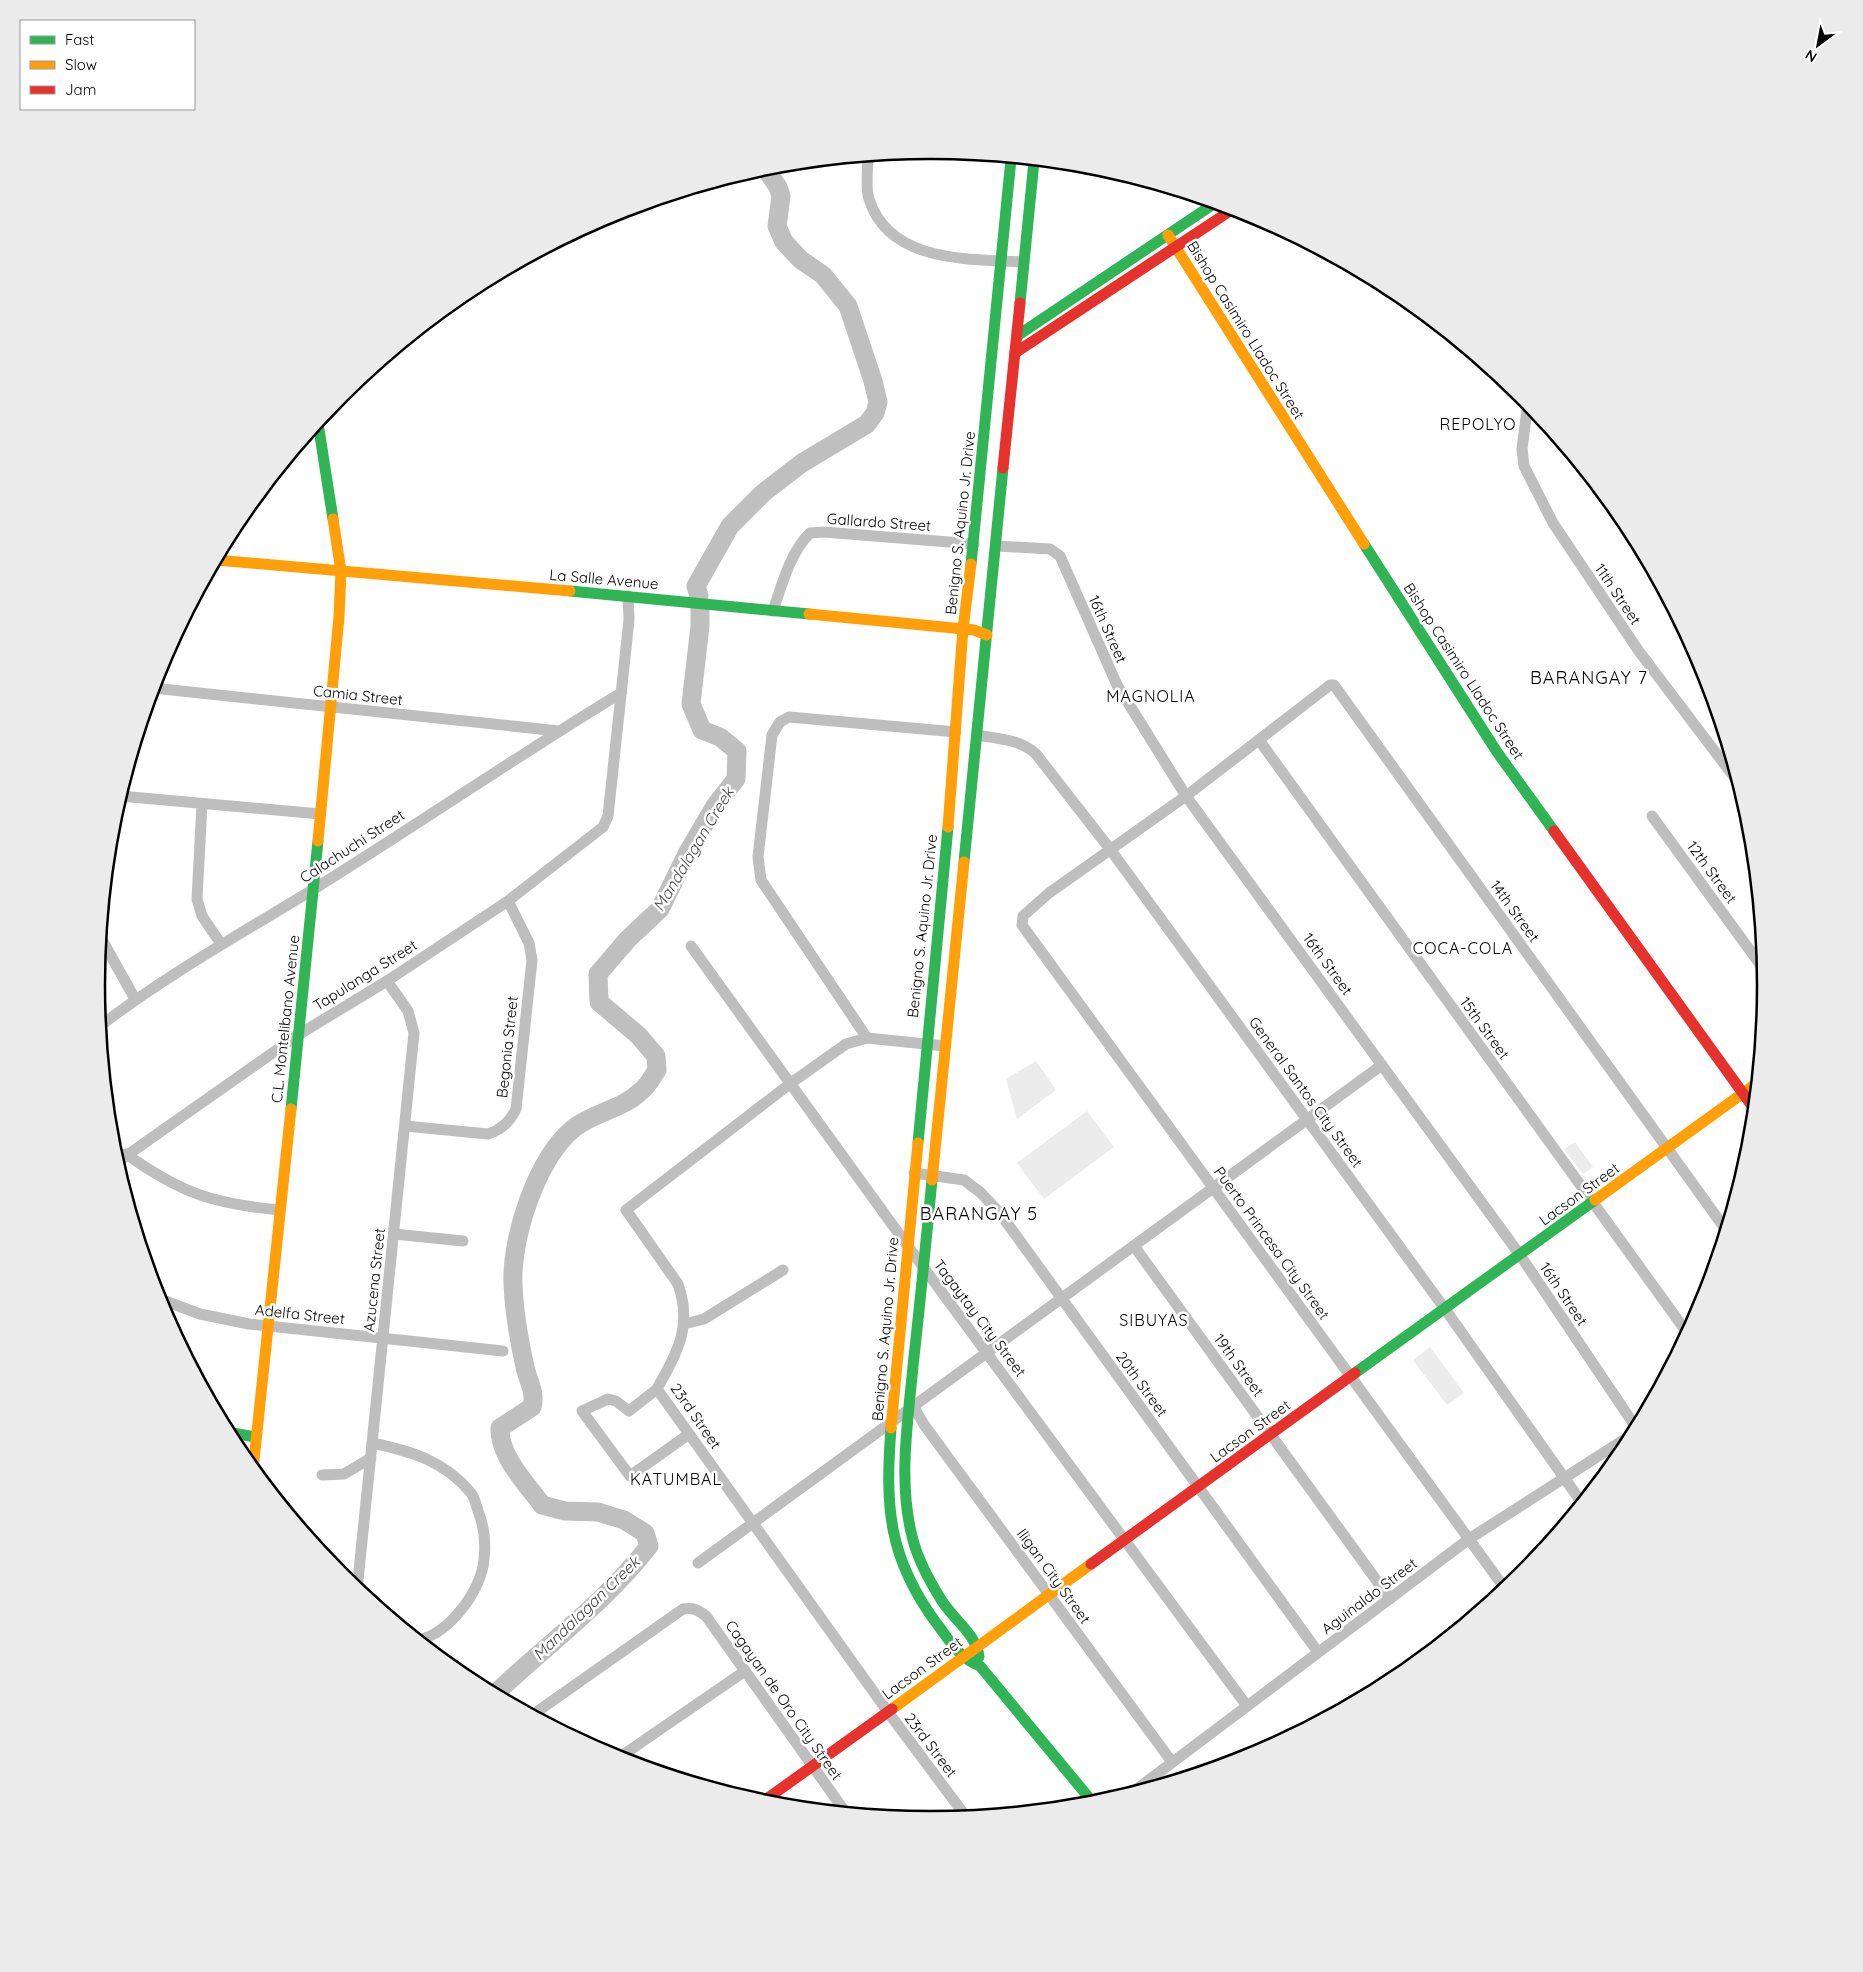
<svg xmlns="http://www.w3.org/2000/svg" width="1863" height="1972" viewBox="0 0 1863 1972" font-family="Quicksand,sans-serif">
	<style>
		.grass { fill: #ececec }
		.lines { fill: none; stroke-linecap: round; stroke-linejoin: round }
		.river { stroke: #bfbfbf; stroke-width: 19 }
		.street { stroke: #bebebe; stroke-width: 11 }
		.fast { stroke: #30b455; stroke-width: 11 }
		.slow { stroke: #ff9f0a; stroke-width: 11 }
		.jam { stroke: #e5322d; stroke-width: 11 }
		.labels { text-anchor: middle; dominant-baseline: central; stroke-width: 5; stroke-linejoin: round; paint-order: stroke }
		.street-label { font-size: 15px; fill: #000; stroke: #fff }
		.neighbourhood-label { font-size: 16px; letter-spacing: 1px; fill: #000; stroke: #fff }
		.water-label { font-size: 16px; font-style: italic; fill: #444; stroke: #fff }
		.quarter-label { font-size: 18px; letter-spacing: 1px; fill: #000; stroke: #fff }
		.rim { fill: none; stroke: #000; stroke-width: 2.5 }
	</style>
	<rect width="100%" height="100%" fill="#fff"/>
	<g class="grass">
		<path d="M1036 1061 1056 1090 1017 1119 1006 1079Z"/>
		<path d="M1087 1111 1114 1147 1044 1199 1017 1163Z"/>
		<path d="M1575 1142 1593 1167 1583 1174 1564 1149Z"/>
		<path d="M1430 1347 1464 1393 1447 1405 1413 1360Z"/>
	</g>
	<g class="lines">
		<g class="river">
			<path d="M699 596 696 586 730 526 763 493 802 463 867 424 875 413 878 402 873 381 848 306 823 275 801 260 784 242 777 226 781 196 778 187 765 168"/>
			<path d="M494 1695C546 1645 605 1603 649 1546L645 1533 624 1520 598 1512 565 1511 542 1505C526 1483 499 1456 500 1428L532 1407C536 1392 528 1381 525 1367 519 1340 514 1311 513 1284 511 1237 537 1158 574 1128 594 1112 623 1109 641 1091 648 1086 652 1077 657 1070L656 1056 639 1036 599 1002 598 974 628 939 660 909 688 852 715 806 736 779 737 751 720 737 702 730 691 704 700 626V608"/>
		</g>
		<g class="street">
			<path d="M868 157C868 170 865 187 869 199 889 263 969 259 1024 262"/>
			<path d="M1528 402 1522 449 1524 466 1553 523 1638 650 1738 782"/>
			<path d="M996 546 1050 549 1060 556 1117 685 1186 796 1520 1255 1637 1429"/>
			<path d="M773 611C782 584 790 553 810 533L824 532 974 544"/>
			<path d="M153 688 559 731"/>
			<path d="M977 735C998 739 1020 739 1036 754L1110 849 1445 1309 1582 1503"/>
			<path d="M1259 740 1688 1334"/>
			<path d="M120 796 320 814"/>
			<path d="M202 804 197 899 202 916 221 944"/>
			<path d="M1652 816 1765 971"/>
			<path d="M101 938 135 999"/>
			<path d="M691 946 907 1245 1247 1706"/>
			<path d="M100 1026C168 974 242 933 314 889 417 825 517 756 621 693"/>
			<path d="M867 1038 761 880 758 857 772 735 780 722 789 717 956 732"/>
			<path d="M945 1046 867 1038 846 1044 791 1083 626 1210 678 1284C693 1327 677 1352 657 1389L888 1712 967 1818"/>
			<path d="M405 1126 488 1134C501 1130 510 1122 516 1109L532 960 529 943 508 901"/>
			<path d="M126 1154C181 1193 213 1204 280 1210"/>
			<path d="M116 1163 298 1035 387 981 508 901 603 827 608 816 629 620 628 596"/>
			<path d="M914 1173 964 1180 980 1192 999 1212 1318 1652"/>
			<path d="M394 1234 463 1241"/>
			<path d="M1134 1246 1390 1599"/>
			<path d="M157 1298 200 1314 249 1324 503 1351"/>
			<path d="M684 1324 704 1319 783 1270"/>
			<path d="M657 1389 629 1411 616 1401 608 1399 582 1411 630 1476 689 1434"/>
			<path d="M913 1406 925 1426 1172 1762"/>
			<path d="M372 1443C411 1451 445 1461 471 1493 475 1498 476 1505 478 1511 484 1526 486 1542 484 1559 482 1590 449 1634 418 1640"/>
			<path d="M322 1475 344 1474 371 1458"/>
			<path d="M698 1563 1382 1065"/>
			<path d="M357 1590 414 1033 408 1011 387 981"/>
			<path d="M1506 1590 1022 925 1023 916 1049 893 1186 796 1330 685H1334L1726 1230"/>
			<path d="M534 1716 538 1711 683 1609C693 1607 698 1610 706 1616L846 1813"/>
			<path d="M617 1759 745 1671"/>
			<path d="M1129 1795 1469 1539 1636 1432"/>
		</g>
		<g class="fast">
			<path d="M1020 303 1034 161"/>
			<path d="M1017 336 1215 203"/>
			<path d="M318 423 333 519"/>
			<path d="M1364 544 1497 752 1554 831"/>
			<path d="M971 564 1011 159"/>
			<path d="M570 591 809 614"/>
			<path d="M964 862 1003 468"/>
			<path d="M291 1109 318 841"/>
			<path d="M918 1143 948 827"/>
			<path d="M932 1180C926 1242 920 1304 913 1366 908 1421 898 1481 912 1536 917 1558 930 1582 942 1601 954 1620 977 1635 979 1657"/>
			<path d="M1355 1373 1595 1200"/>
			<path d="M891 1428C885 1507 888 1558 937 1624 951 1642 958 1657 980 1666L1095 1805"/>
			<path d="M227 1432 256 1437"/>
		</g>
		<g class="slow">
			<path d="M1168 235 1364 544"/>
			<path d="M216 560 570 591"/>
			<path d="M809 614 974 630 987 635"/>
			<path d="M948 827 963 629 971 564"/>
			<path d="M318 841 339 617 341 571 333 519"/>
			<path d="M932 1180 964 862"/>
			<path d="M1595 1200 1757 1083"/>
			<path d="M891 1428 918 1143"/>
			<path d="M253 1470 291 1109"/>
			<path d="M892 1709 1091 1564"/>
		</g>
		<g class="jam">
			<path d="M1015 353 1233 209"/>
			<path d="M1003 468 1020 303"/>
			<path d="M1554 831 1755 1110"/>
			<path d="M1091 1564 1355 1373"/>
			<path d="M761 1803 892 1709"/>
		</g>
	</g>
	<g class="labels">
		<g class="street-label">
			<text transform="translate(1246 330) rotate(58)">Bishop Casimiro Lladoc Street</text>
			<text transform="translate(879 522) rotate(4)">Gallardo Street</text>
			<text transform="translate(960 523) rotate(-84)">Benigno S. Aquino Jr. Drive</text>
			<text transform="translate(604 579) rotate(5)">La Salle Avenue</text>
			<text transform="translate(1618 594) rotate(56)">11th Street</text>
			<text transform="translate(1108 629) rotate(66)">16th Street</text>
			<text transform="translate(1464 671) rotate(57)">Bishop Casimiro Lladoc Street</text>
			<text transform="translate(358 695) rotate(6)">Camia Street</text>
			<text transform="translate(352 846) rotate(-33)">Calachuchi Street</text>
			<text transform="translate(1712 872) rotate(54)">12th Street</text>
			<text transform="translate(1515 911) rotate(54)">14th Street</text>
			<text transform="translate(922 926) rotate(-84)">Benigno S. Aquino Jr. Drive</text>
			<text transform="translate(1328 964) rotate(54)">16th Street</text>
			<text transform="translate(365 975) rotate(-32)">Tapulanga Street</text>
			<text transform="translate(285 1019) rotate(-84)">C.L. Montelibano Avenue</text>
			<text transform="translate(1485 1028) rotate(54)">15th Street</text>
			<text transform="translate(507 1047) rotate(-84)">Begonia Street</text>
			<text transform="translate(1306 1092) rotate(54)">General Santos City Street</text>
			<text transform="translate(1579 1194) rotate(-36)">Lacson Street</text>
			<text transform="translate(1272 1243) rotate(54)">Puerto Princesa City Street</text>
			<text transform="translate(374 1280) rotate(-84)">Azucena Street</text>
			<text transform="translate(1564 1294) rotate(56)">16th Street</text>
			<text transform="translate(300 1314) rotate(6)">Adelfa Street</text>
			<text transform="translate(980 1318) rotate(53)">Tagaytay City Street</text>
			<text transform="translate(885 1329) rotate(-85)">Benigno S. Aquino Jr. Drive</text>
			<text transform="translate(1239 1365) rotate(54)">19th Street</text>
			<text transform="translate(1142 1384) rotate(54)">20th Street</text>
			<text transform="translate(696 1416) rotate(55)">23rd Street</text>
			<text transform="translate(1250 1431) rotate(-36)">Lacson Street</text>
			<text transform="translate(1054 1576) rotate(54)">Iligan City Street</text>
			<text transform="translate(1369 1596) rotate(-37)">Aguinaldo Street</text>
			<text transform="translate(922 1668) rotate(-36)">Lacson Street</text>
			<text transform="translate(784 1700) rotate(55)">Cagayan de Oro City Street</text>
			<text transform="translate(931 1745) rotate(53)">23rd Street</text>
		</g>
		<g class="neighbourhood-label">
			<text x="1478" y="424">REPOLYO</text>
			<text x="1151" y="696">MAGNOLIA</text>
			<text x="1463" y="948">COCA-COLA</text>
			<text x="1154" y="1320">SIBUYAS</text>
			<text x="676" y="1479">KATUMBAL</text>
		</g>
		<g class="water-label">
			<text transform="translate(693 849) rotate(-59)">Mandalagan Creek</text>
			<text transform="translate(586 1608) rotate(-44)">Mandalagan Creek</text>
		</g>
		<g class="quarter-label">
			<text x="1589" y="677">BARANGAY 7</text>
			<text x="979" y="1213">BARANGAY 5</text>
		</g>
	</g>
	<path d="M0 0H1863V1972H0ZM105 985a826 826 0 1 1 1652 0a826 826 0 1 1-1652 0Z" fill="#ebebeb" fill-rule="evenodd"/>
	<path class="rim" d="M105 985a826 826 0 1 1 1652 0a826 826 0 1 1-1652 0Z"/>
	<rect x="20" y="20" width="175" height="90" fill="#ffffff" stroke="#999999"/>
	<rect x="30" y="36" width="25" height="8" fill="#30b455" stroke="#999999"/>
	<text x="65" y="45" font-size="15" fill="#000000">Fast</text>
	<rect x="30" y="61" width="25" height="8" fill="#ff9f0a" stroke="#999999"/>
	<text x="65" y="70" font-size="15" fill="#000000">Slow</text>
	<rect x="30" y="86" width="25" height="8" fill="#e5322d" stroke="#999999"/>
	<text x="65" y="95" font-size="15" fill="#000000">Jam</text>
	<g transform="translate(1818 45) rotate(212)" stroke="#ffffff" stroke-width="4" paint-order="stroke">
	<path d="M0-4L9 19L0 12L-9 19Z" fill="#000000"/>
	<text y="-8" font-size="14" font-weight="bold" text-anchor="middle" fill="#000000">N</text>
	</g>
</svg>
